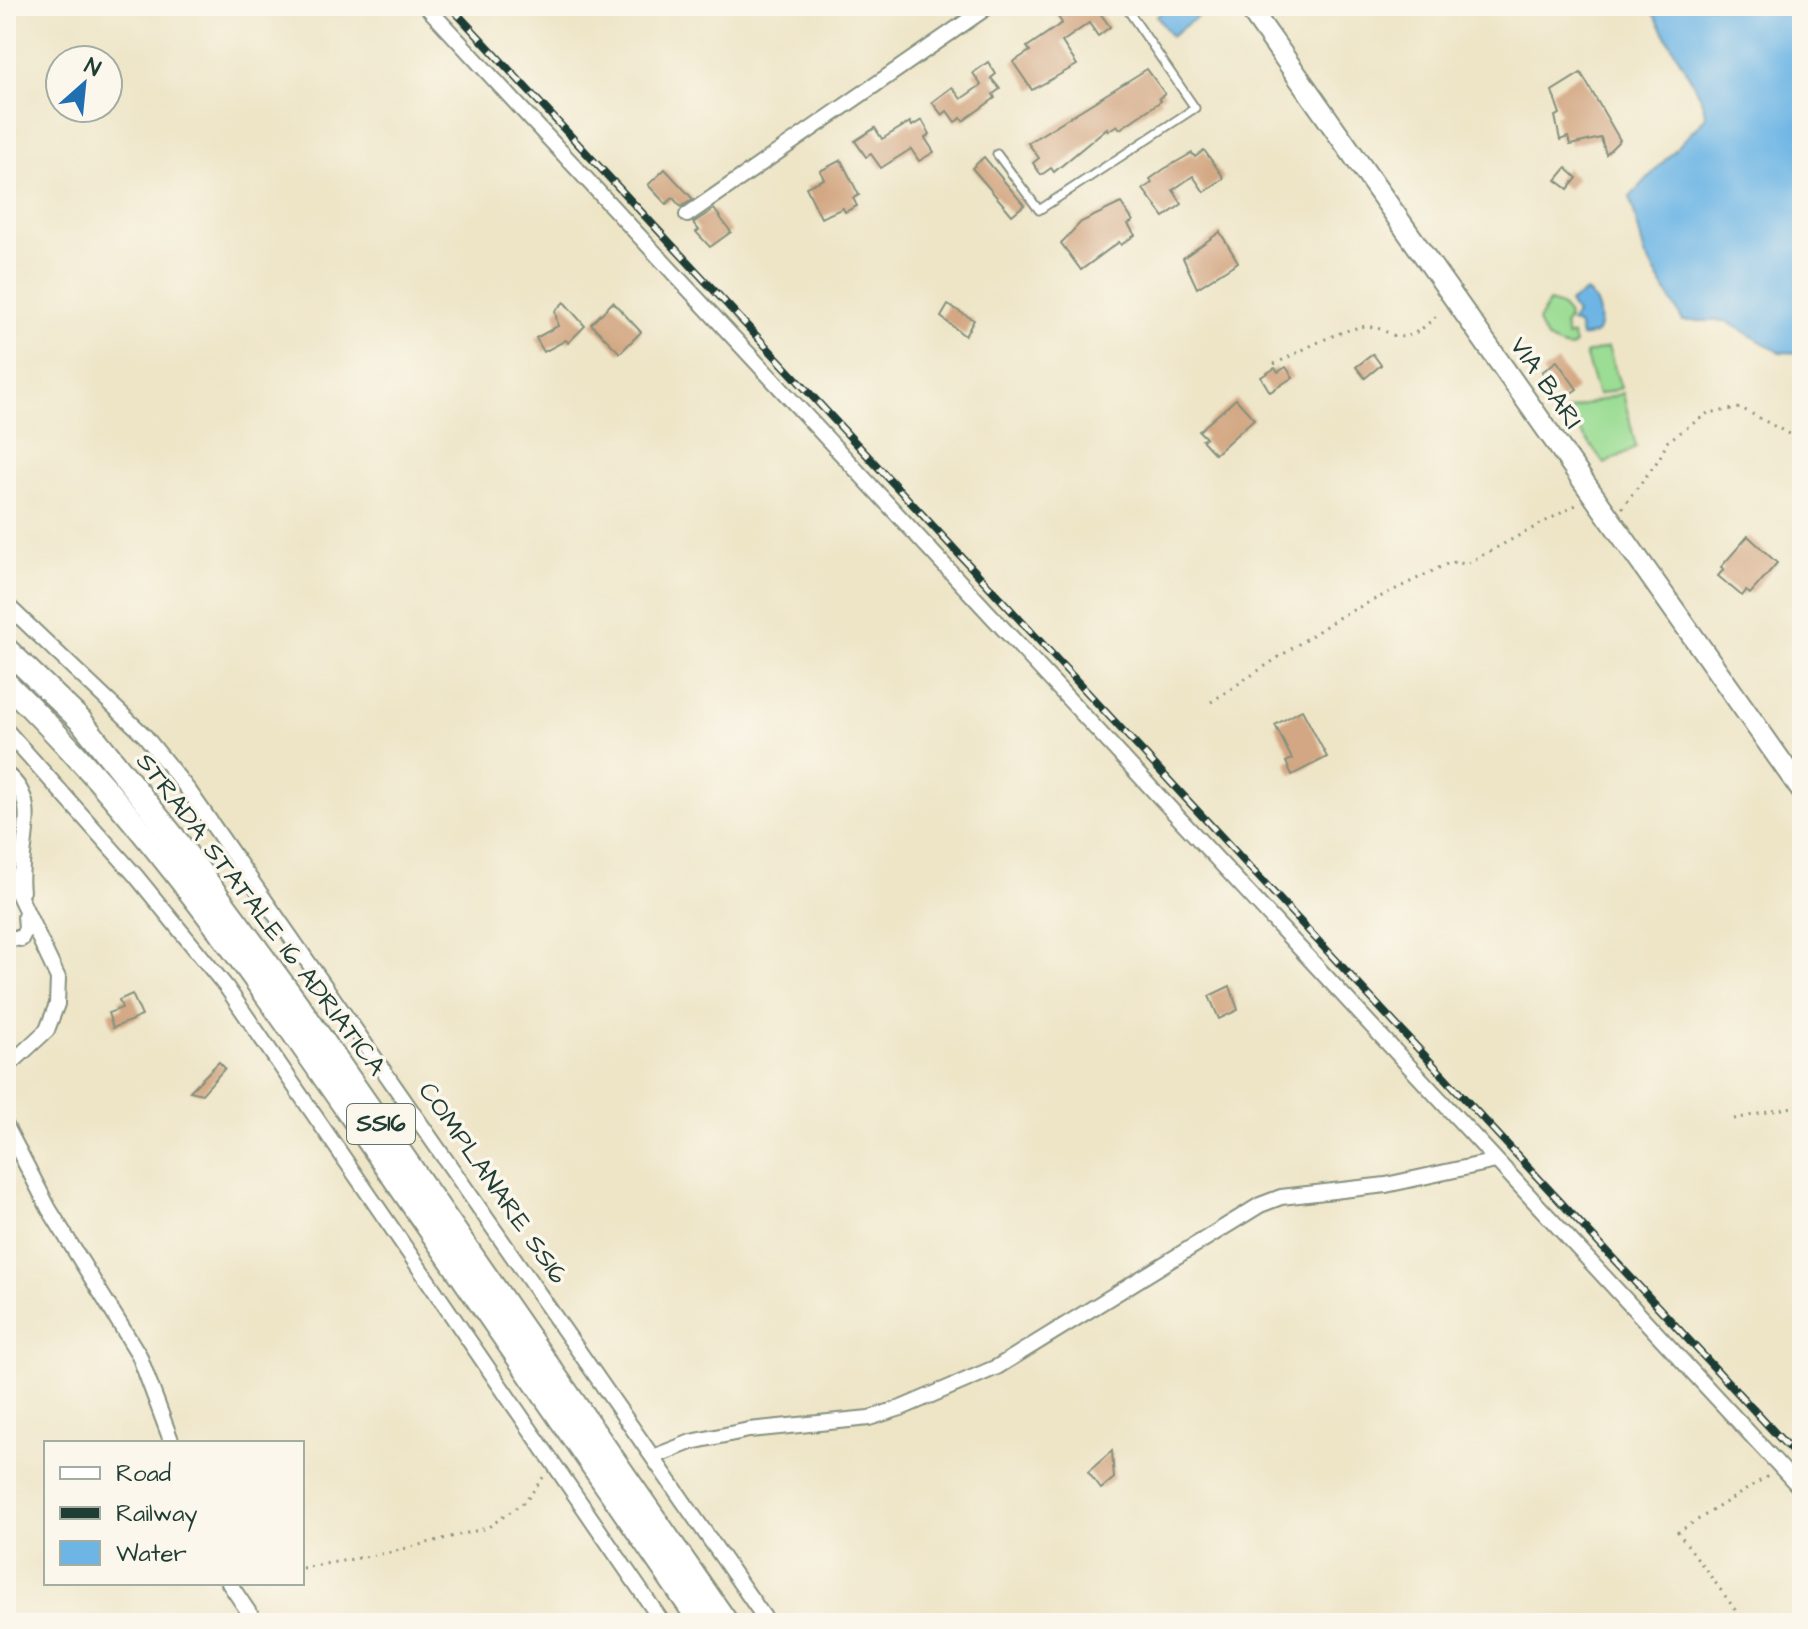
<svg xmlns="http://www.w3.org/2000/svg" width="1808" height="1629" viewBox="0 0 1808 1629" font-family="'Architects Daughter',sans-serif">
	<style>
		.green { fill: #9bdd94; stroke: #5d8d64; stroke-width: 2 }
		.water { fill: #6db5e5; stroke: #46798c; stroke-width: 2 }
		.building { fill: #d3a783 }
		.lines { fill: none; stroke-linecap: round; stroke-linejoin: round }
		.service-casing { stroke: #86917e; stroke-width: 11 }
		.minor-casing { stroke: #86917e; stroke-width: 18 }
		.secondary-casing { stroke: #86917e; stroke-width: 24 }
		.trunk-casing { stroke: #86917e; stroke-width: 26 }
		.path { stroke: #86917e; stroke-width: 3; stroke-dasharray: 2 6; stroke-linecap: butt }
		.service { stroke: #fff; stroke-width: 7 }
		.minor { stroke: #fff; stroke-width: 14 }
		.secondary { stroke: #fff; stroke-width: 20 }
		.trunk { stroke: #fff; stroke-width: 22 }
		.rail-casing { stroke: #1f3d34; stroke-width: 8 }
		.rail { stroke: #fbf7ec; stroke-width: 5; stroke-dasharray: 15; stroke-linecap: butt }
		.labels { text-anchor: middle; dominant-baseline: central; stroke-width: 7; stroke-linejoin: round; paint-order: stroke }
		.shield { fill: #fbf7ec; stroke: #61756b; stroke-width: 2 }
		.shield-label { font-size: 24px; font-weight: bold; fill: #1f3d34 }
		.street-label { font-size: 26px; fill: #1f3d34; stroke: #fbf7ec }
	</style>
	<rect width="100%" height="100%" fill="#fbf7ec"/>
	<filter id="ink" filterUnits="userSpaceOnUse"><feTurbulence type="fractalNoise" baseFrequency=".0125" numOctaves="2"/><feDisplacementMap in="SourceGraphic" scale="16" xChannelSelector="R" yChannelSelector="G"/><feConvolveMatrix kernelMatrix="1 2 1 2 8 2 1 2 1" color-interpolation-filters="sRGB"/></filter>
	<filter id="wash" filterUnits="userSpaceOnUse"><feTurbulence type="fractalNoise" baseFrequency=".006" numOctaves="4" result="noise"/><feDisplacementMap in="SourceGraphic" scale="32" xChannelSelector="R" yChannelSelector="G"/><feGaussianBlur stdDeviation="1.8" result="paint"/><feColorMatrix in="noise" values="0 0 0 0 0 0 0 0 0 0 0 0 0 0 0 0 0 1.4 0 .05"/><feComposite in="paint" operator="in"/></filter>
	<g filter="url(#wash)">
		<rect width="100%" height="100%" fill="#eee5c7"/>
		<g class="green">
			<path d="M1549 302 1561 306 1567 313 1568 321 1564 325 1567 337 1572 335 1575 344 1570 348C1552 346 1542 336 1538 321Z"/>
			<path d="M1608 347 1621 388 1598 395 1585 354Z"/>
			<path d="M1623 393 1636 447 1605 464 1565 411Z"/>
		</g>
		<g class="water">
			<path d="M1171 6H1210L1211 7 1171 36 1157 16Z"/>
			<path d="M1649 6H1802V353L1779 352 1726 321H1683L1645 255 1630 197 1706 117 1700 95Z"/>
			<path d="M1586 292C1599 299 1603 322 1596 334L1581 337 1579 326 1571 322 1576 314 1569 303Z"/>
		</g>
		<g id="blocks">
			<g class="building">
				<path d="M1051 6H1095L1110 27 1098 36 1089 23 1062 42 1077 65 1032 90 1013 62 1030 51 1027 47 1062 23Z"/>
				<path d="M988 62 996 74 991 78 1000 89 993 94 995 98 963 121 961 118 955 122 947 111 942 115 932 102 952 87 961 99 981 85 973 73Z"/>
				<path d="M1147 69 1165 94 1159 98 1161 101 1120 129 1117 125 1108 131 1107 128 1054 172 1051 168 1041 175 1033 163 1039 158 1028 143Z"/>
				<path d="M1581 73 1620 140 1606 154 1601 138 1570 145 1568 137 1560 140 1555 116 1560 114 1552 91Z"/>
				<path d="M922 120 930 134 925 138 934 152 919 161 911 149 881 168 871 154 866 157 855 141 875 128 882 139 910 122 912 126Z"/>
				<path d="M1204 150 1224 178 1204 192 1193 176 1173 190 1182 204 1164 217 1143 189 1152 183 1150 179 1164 169 1192 153 1195 157Z"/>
				<path d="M984 157 1024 205 1012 215 972 168Z"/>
				<path d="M841 160 859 195 853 198 857 206 845 212 843 208 821 218 806 187 824 179 820 171Z"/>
				<path d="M1566 168 1577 178 1568 189 1556 180Z"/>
				<path d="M665 169 693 199 681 207 673 198 666 204 648 185Z"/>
				<path d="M1121 203 1133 221 1128 224 1135 235 1121 245 1119 242 1081 270 1061 243 1081 222Z"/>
				<path d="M714 209 731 232 710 247 696 232 699 230 693 223Z"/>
				<path d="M1220 232 1238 262 1197 288 1183 258Z"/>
				<path d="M564 302 585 326 568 343 566 340 544 352 536 338 558 326 555 311Z"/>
				<path d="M613 302 641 332 620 353 591 324Z"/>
				<path d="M948 305 974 320 965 336 941 317Z"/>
				<path d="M1373 354 1381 365 1365 378 1356 367Z"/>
				<path d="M1557 361 1577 389 1561 400 1542 372Z"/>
				<path d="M1286 367 1293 377 1270 392 1261 377 1275 368 1278 372Z"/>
				<path d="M1236 399 1254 419 1215 454 1202 440 1206 438 1199 431Z"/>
				<path d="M1748 536 1777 563 1750 594 1746 591 1742 596 1718 576 1724 569 1721 567Z"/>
				<path d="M1302 710 1327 757 1292 775 1286 762 1292 759 1275 725Z"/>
				<path d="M1230 986 1238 1010 1219 1019 1209 996Z"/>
				<path d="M132 994 142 1016 113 1028 108 1013 122 1008 119 1000Z"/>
				<path d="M219 1062 225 1068 202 1094 190 1091Z"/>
				<path d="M1112 1451 1114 1478 1101 1489 1088 1472Z"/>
			</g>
		</g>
	</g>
	<g filter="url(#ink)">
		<use href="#blocks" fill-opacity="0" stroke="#86917e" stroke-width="2"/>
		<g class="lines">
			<defs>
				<path id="service" d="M997 154 1039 210 1195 108 1125 6"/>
				<g id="minor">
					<path d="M426 6 1802 1490"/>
					<path d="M687 215 989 6"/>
					<path d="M6 604 145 736 189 791 768 1623"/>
					<path d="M6 730 136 876 227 988 663 1623"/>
					<path d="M6 774C45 804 16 849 22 891"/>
					<path d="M6 868 58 978 57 1004 47 1030 6 1068"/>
					<path d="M6 937 21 939 26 929 25 916"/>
					<path d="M6 1126 49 1209 139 1355 172 1443"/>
					<path d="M653 1457 691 1442 749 1430 869 1418 901 1408 997 1367 1260 1205 1281 1197 1386 1185 1496 1161"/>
					<path d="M229 1583 256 1623"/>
				</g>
				<path id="secondary" d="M1248 6 1802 791"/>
				<g id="trunk">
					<path d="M6 649 81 721 177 841 296 1002 727 1623"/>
					<path d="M6 683C148 820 260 985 372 1146 481 1305 591 1464 701 1623"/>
				</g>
			</defs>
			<use href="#service" class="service-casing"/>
			<use href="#minor" class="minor-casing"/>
			<use href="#secondary" class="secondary-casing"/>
			<use href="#trunk" class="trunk-casing"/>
			<g class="path">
				<path d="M1274 364C1300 352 1328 335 1356 328 1394 318 1391 363 1440 312"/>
				<path d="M1622 508 1659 459 1668 441 1708 413 1741 408 1802 441"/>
				<path d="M1211 702 1341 616 1451 562 1466 564 1576 505"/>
				<path d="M1734 1119 1802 1105"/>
				<path d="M302 1568 387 1553 487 1528 526 1501 544 1476"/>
				<path d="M1745 1623 1678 1532 1768 1476"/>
			</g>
			<use href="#service" class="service"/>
			<use href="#minor" class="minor"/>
			<use href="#secondary" class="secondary"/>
			<use href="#trunk" class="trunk"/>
			<defs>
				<path id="rail" d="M450 6 1802 1462"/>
			</defs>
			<use href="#rail" class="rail-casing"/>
			<use href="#rail" class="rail"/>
		</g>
	</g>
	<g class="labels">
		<rect class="shield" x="347" y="1104" width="68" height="40" rx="6"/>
		<g class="shield-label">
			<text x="381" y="1124">SS16</text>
		</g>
		<g class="street-label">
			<text transform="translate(1546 383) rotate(55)">VIA BARI</text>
			<text transform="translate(261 914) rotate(53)">STRADA STATALE 16 ADRIATICA</text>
			<text transform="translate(493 1183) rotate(55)">COMPLANARE SS16</text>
		</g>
	</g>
	<rect width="1808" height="1629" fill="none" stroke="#fbf7ec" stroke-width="32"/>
	<rect x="44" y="1441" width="260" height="144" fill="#fbf7ec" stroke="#a3ada2" stroke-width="2"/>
	<rect x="60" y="1467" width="40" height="12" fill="#ffffff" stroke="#a3ada2" stroke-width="2"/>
	<text x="116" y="1481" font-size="24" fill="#1f3d34">Road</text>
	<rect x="60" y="1507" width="40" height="12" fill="#1f3d34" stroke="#a3ada2" stroke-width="2"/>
	<text x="116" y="1521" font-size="24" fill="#1f3d34">Railway</text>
	<rect x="60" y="1541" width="40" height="24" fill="#6db5e5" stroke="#a3ada2" stroke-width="2"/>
	<text x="116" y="1561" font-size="24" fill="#1f3d34">Water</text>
	<g transform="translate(84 84) rotate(27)"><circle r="38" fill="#fbf7ec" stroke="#a3ada2" stroke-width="2"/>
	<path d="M0-6L14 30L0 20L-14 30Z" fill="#1f6fb2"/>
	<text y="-12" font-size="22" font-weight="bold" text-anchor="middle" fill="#1f3d34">N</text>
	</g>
</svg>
